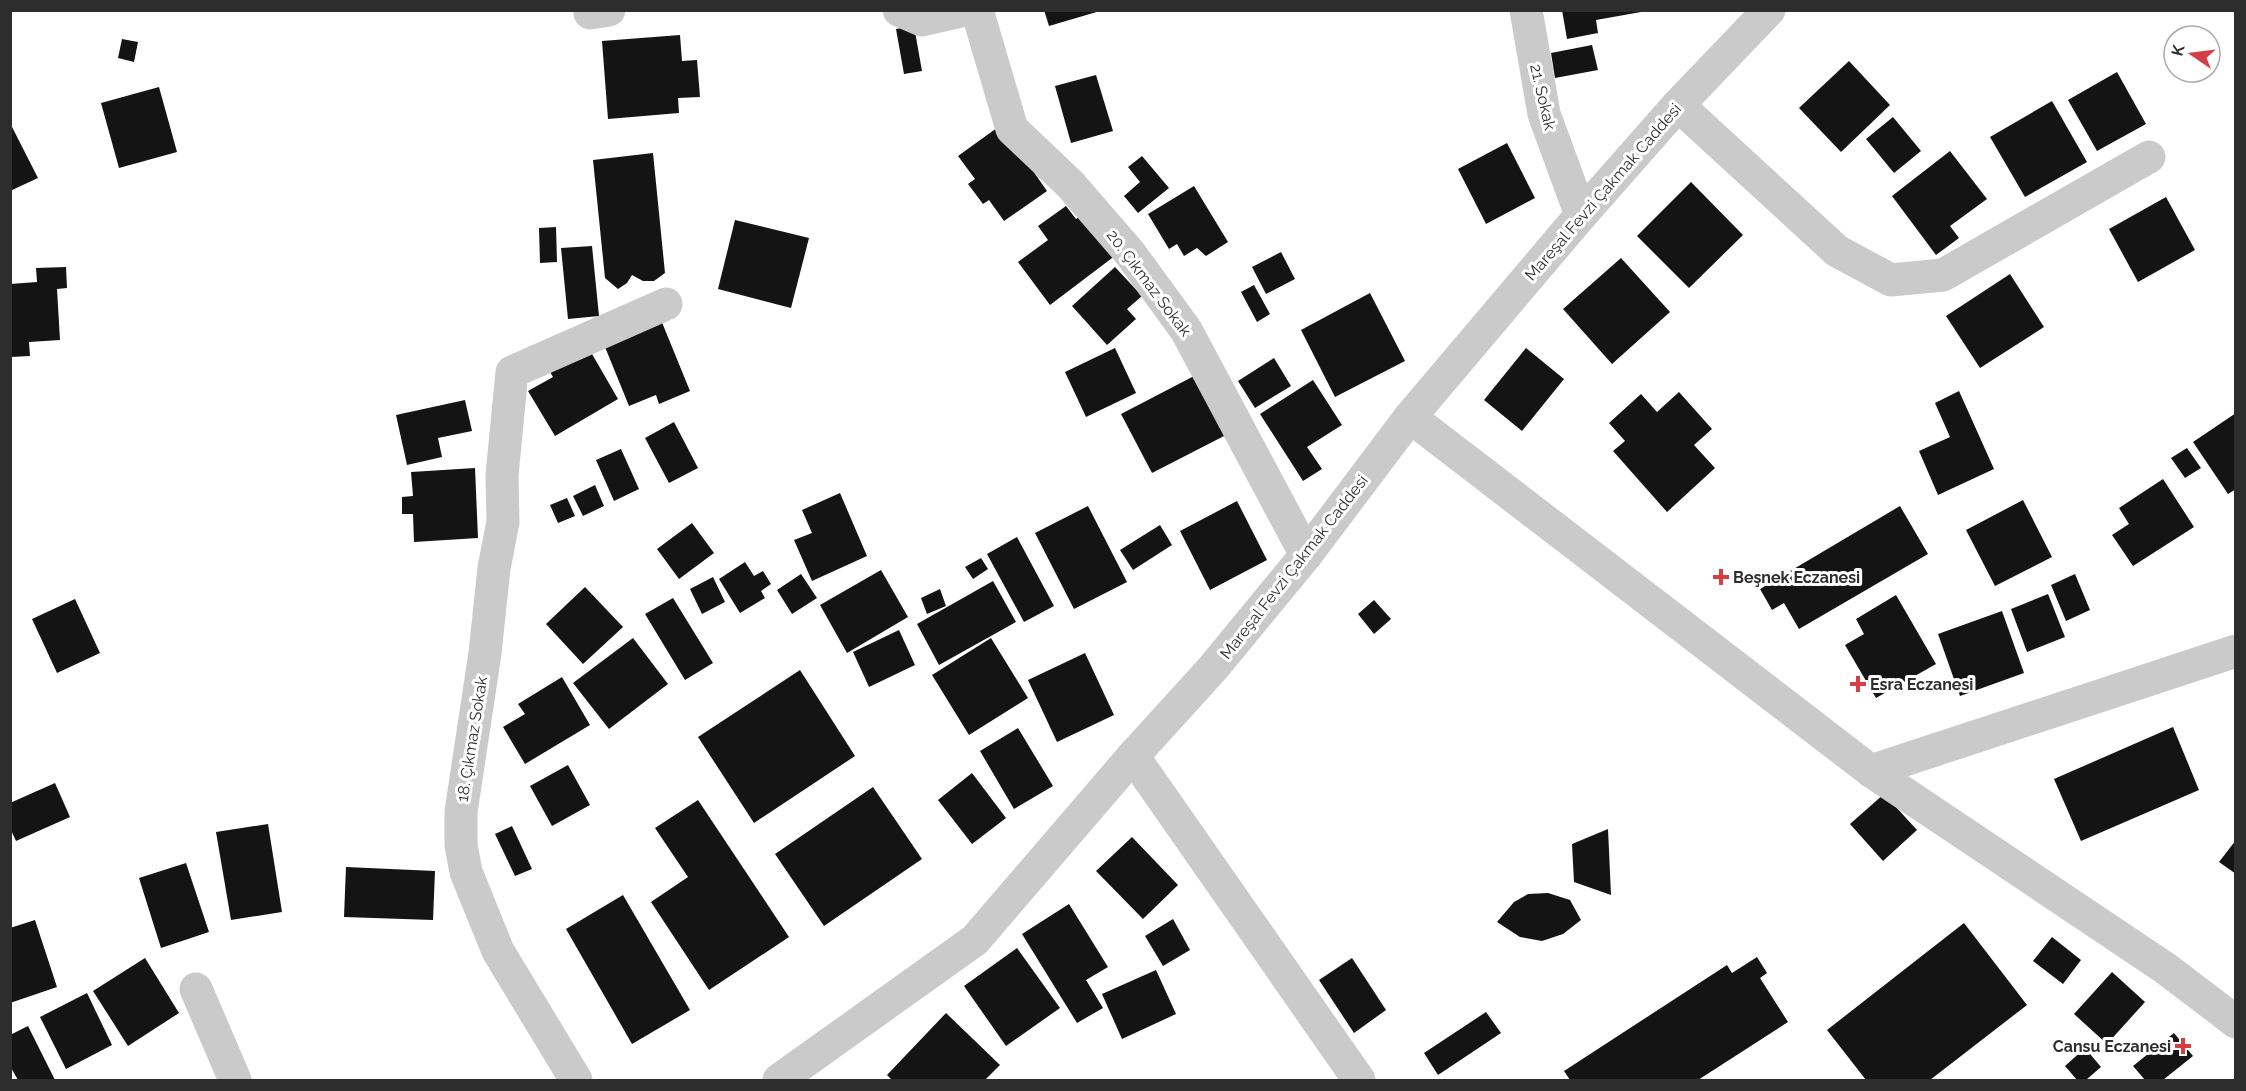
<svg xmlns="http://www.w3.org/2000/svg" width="2246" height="1091" viewBox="0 0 2246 1091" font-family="Raleway,sans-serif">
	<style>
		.building { fill: #141414 }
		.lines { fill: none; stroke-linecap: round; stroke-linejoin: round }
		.minor { stroke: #cacaca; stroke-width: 33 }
		.poi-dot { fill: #d43f46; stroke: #fff; stroke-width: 2 }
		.labels { text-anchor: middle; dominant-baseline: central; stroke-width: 6; stroke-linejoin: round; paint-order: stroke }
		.street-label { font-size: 16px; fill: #2d2d2d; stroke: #fff }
		.poi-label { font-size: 16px; font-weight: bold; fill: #2d2d2d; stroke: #fff; text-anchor: start }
	</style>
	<rect width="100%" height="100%" fill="#fff"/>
	<g class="building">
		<path d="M1044 10H1100V11L1049 26Z"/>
		<path d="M1562 10H1641V12L1596 20 1598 33 1567 39Z"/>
		<path d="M914 26 922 71 904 74 896 29Z"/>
		<path d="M680 35 682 61 697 60 700 97 678 98 679 113 608 119 602 41Z"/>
		<path d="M122 39 138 42 134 62 118 58Z"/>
		<path d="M1592 45 1598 70 1555 78 1551 53Z"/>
		<path d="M1849 61 1890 105 1841 152 1799 108Z"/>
		<path d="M2117 72 2146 124 2097 151 2068 100Z"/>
		<path d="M1096 75 1113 131 1071 143 1055 86Z"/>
		<path d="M159 87 177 152 119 168 101 103Z"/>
		<path d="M2052 101 2087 162 2025 197 1990 137Z"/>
		<path d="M1893 117 1921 151 1894 173 1866 139Z"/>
		<path d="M10 123 38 178 10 191Z"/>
		<path d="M1001 125 1047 191 1004 221 989 200 983 204 968 184 975 179 958 156Z"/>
		<path d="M1507 143 1535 198 1486 224 1458 169Z"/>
		<path d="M1950 151 1987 199 1950 226 1959 238 1936 255 1892 196Z"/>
		<path d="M653 153 665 273 654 281H643L632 275 627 283 618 289 605 278 593 160Z"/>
		<path d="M1142 156 1169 188 1138 213 1124 196 1140 182 1128 167Z"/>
		<path d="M1691 182 1743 235 1689 288 1637 236Z"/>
		<path d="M1194 186 1228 242 1206 256 1197 248 1184 256 1177 244 1169 249 1148 214Z"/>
		<path d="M2166 197 2195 250 2138 282 2109 229Z"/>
		<path d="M1066 206 1076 219 1085 213 1116 255 1050 305 1018 262 1048 240 1038 226Z"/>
		<path d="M735 220 809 238 791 308 718 289Z"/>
		<path d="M556 227 557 262 540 263 539 228Z"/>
		<path d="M592 246 599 316 568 319 561 248Z"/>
		<path d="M1281 252 1295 279 1266 294 1252 267Z"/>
		<path d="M1621 258 1670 312 1612 364 1563 309Z"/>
		<path d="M66 267 67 288 57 289 60 340 29 342 30 356 10 357V284L37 282 36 268Z"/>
		<path d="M1115 267 1142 296 1127 309 1136 319 1107 345 1072 306Z"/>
		<path d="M2010 274 2044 327 1980 368 1946 316Z"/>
		<path d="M1254 285 1270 314 1257 322 1241 292Z"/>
		<path d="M1370 293 1405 361 1335 397 1301 330Z"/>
		<path d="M661 320 690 391 659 404 656 395 629 406 605 347Z"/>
		<path d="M588 347 618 399 555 436 528 391 553 377 549 370Z"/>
		<path d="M1115 348 1136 393 1086 417 1065 372Z"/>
		<path d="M1526 348 1564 379 1522 431 1484 400Z"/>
		<path d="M1274 358 1291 386 1255 408 1238 381Z"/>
		<path d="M1196 375 1226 435 1152 473 1121 414Z"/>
		<path d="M1313 380 1342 425 1307 447 1322 469 1303 481 1260 414Z"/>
		<path d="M1959 391 1994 469 1938 495 1919 451 1950 437 1935 403Z"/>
		<path d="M1679 392 1712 429 1694 445 1715 468 1667 512 1613 451 1625 441 1609 423 1641 394 1657 412Z"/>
		<path d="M465 400 472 431 438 438 442 457 407 465 396 415Z"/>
		<path d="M2236 413V489L2228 494 2193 442Z"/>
		<path d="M674 422 698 468 669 483 645 438Z"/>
		<path d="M2187 448 2201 468 2185 478 2171 458Z"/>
		<path d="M621 449 639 489 614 501 596 460Z"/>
		<path d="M475 468 478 538 414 542 413 514H402V497L413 496 411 472Z"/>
		<path d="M2163 479 2194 527 2133 566 2112 535 2129 524 2119 508Z"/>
		<path d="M595 485 604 506 583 516 573 496Z"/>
		<path d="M840 493 867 556 812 581 794 540 812 533 802 510Z"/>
		<path d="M567 498 575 516 558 523 550 505Z"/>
		<path d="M2023 500 2052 557 1995 586 1966 530Z"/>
		<path d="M1237 501 1267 560 1210 590 1180 531Z"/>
		<path d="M1088 506 1127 582 1074 609 1035 533Z"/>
		<path d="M1900 506 1928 554 1799 629 1784 603 1772 610 1760 589Z"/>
		<path d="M692 523 714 553 679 579 657 549Z"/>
		<path d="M1160 525 1172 545 1133 570 1120 550Z"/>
		<path d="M1017 537 1054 606 1024 622 987 554Z"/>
		<path d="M981 558 988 569 973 579 965 567Z"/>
		<path d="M745 562 754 576 763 571 771 584 761 591 765 598 740 613 719 579Z"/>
		<path d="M881 570 908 617 847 653 820 605Z"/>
		<path d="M801 574 817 598 792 614 777 590Z"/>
		<path d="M2075 574 2090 610 2066 621 2051 585Z"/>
		<path d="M713 577 725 602 702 614 690 589Z"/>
		<path d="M993 581 1016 622 939 665 917 624Z"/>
		<path d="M585 587 623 627 583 664 546 624Z"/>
		<path d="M940 589 946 606 927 614 921 598Z"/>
		<path d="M2048 594 2065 637 2027 652 2011 609Z"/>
		<path d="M1896 595 1936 664 1876 698 1845 645 1864 634 1856 619Z"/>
		<path d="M673 598 713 663 685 680 645 614Z"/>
		<path d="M75 599 100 653 57 673 32 619Z"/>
		<path d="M1374 600 1391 619 1374 634 1358 614Z"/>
		<path d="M2002 611 2024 673 1960 696 1938 634Z"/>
		<path d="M899 630 915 665 869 687 853 652Z"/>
		<path d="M633 638 668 684 609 729 573 683Z"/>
		<path d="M991 638 1028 698 969 735 932 675Z"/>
		<path d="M1085 653 1114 715 1057 742 1028 680Z"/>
		<path d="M800 670 855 756 754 823 698 737Z"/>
		<path d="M562 677 590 725 525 764 503 727 525 714 518 704Z"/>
		<path d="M2173 727 2199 790 2081 841 2054 779Z"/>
		<path d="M1018 728 1053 786 1014 809 980 751Z"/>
		<path d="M568 765 590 805 552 826 530 786Z"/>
		<path d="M972 773 1006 818 972 844 938 800Z"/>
		<path d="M55 783 70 817 16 841 10 828V803Z"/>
		<path d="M873 787 922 859 824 926 775 854Z"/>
		<path d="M1884 794 1917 830 1883 861 1850 824Z"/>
		<path d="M698 800 789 937 709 990 651 902 688 877 655 828Z"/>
		<path d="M268 824 282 912 231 920 216 832Z"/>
		<path d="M512 826 532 869 515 876 495 834Z"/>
		<path d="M1608 829 1611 895 1574 882 1572 844Z"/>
		<path d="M1132 837 1178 885 1143 919 1096 871Z"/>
		<path d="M2236 840V874L2219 862Z"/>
		<path d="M186 863 209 932 161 948 139 878Z"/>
		<path d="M346 867 435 871 433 920 344 917Z"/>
		<path d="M1548 893 1570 900 1581 920 1563 934 1542 941 1520 937 1497 922 1514 902 1528 894Z"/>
		<path d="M623 895 690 1010 632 1044 566 929Z"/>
		<path d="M1069 904 1108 967 1086 980 1103 1008 1077 1023 1022 934Z"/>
		<path d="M1173 919 1190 950 1163 966 1145 936Z"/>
		<path d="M35 920 57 987 10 1003V928Z"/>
		<path d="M1964 923 2027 1005 1930 1080H1866L1827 1030Z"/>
		<path d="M2052 937 2081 960 2063 984 2033 961Z"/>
		<path d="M1017 948 1060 1008 1006 1046 964 986Z"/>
		<path d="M1757 957 1767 973 1760 978 1788 1022 1698 1080H1570L1564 1071 1727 965 1732 973Z"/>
		<path d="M145 958 179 1013 128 1046 93 991Z"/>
		<path d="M1352 958 1386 1010 1354 1033 1319 980Z"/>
		<path d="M1156 970 1176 1014 1122 1039 1102 994Z"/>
		<path d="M2112 972 2145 1002 2107 1044 2074 1014Z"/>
		<path d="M87 993 112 1045 66 1069 40 1017Z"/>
		<path d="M1486 1012 1501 1033 1438 1075 1424 1053Z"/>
		<path d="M946 1013 1000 1065 985 1080H892L887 1075Z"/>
		<path d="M28 1026 55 1080H18L10 1066V1035Z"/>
		<path d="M2174 1033 2193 1056 2163 1080H2145L2133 1066Z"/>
		<path d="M2085 1048 2101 1067 2086 1080H2077L2065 1066Z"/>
	</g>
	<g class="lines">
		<g class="minor">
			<path d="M899 10 922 20 966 10"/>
			<path d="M977 10 1012 129 1071 185 1129 252 1186 330 1306 555"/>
			<path d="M1526 10 1544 114 1581 215"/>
			<path d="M590 13 609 10"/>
			<path d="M1678 105 1837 251 1891 280 1943 275 2149 157"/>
			<path d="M1410 417 1871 771 2165 968 2236 1022"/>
			<path d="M1133 756 1359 1080"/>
			<path d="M1871 771 2236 651"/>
			<path d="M196 989 235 1080"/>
			<path d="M576 1080 498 951 466 872 461 845V812L485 653 494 568 503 522 502 475 512 372 666 304"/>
			<path d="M779 1080 975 940 1133 756 1213 668 1306 555 1410 417 1581 215 1678 105 1769 10"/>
		</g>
	</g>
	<g class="poi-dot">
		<path d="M1718 568h6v6h6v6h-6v6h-6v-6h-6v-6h6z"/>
		<path d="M1855 675h6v6h6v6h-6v6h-6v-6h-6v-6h6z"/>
		<path d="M2180 1037h6v6h6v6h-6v6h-6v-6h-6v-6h6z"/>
	</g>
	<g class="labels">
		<g class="street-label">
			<text transform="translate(1543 97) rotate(77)">21. Sokak</text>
			<text transform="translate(1603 192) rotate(-49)">Mareşal Fevzi Çakmak Caddesi</text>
			<text transform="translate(1149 283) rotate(53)">20. Çıkmaz Sokak</text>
			<text transform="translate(1294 567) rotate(-52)">Mareşal Fevzi Çakmak Caddesi</text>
			<text transform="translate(472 739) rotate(-81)">18. Çıkmaz Sokak</text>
		</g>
		<g class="poi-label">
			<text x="1733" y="577">Beşnek Eczanesi</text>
			<text x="1870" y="684">Esra Eczanesi</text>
			<text x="2171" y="1046" text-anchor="end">Cansu Eczanesi</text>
		</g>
	</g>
	<rect width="2246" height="1091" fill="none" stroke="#2d2d2d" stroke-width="24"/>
	<g transform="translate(2192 54) rotate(284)"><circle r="28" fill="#ffffff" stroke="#ababab" stroke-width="1.5"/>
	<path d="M0-4.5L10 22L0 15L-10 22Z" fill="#d43f46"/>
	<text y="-9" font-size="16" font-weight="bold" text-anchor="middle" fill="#2d2d2d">K</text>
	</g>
</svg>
